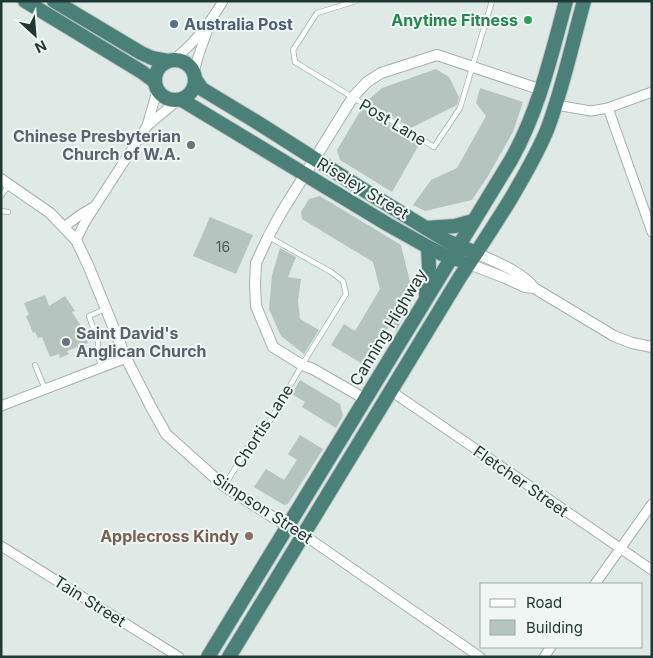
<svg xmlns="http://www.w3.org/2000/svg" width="653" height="658" viewBox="0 0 653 658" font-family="Inter,sans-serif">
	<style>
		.building { fill: #b5c4bf }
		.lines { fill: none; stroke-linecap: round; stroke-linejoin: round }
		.service-casing { stroke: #a2b1ad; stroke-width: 6 }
		.minor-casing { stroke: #a2b1ad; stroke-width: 11 }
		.tertiary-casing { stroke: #a2b1ad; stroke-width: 12 }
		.trunk-casing { stroke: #bcc4c2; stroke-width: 16 }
		.service { stroke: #fff; stroke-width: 4.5 }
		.minor { stroke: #fff; stroke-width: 9 }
		.tertiary { stroke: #fff; stroke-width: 10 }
		.trunk { stroke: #4a8078; stroke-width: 14 }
		.leisure-dot { fill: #2e9e5b; stroke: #eff6f3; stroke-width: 2 }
		.service-dot { fill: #5c6f8a; stroke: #eff6f3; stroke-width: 2 }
		.worship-dot { fill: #6b7280; stroke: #eff6f3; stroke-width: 2 }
		.education-dot { fill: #8d6e63; stroke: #eff6f3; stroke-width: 2 }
		.labels { text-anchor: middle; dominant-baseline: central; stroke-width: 4; stroke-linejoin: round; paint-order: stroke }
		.number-label { font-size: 14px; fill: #465c57 }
		.leisure-label { font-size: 16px; font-weight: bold; fill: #27864d; stroke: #eff6f3; text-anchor: end }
		.service-label { font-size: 16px; font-weight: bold; fill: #4e5e75; stroke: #eff6f3; text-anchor: start }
		.street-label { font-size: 16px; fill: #213934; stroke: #eff6f3 }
		.worship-label { font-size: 16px; font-weight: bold; fill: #5b616d; stroke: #eff6f3; text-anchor: end }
		.education-label { font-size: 16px; font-weight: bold; fill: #785e54; stroke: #eff6f3; text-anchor: end }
	</style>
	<rect width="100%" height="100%" fill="#dfeae6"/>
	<g class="building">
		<path d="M436 69 449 77 459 97 457 105 411 128 367 101 382 88Z"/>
		<path d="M480 88 523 102 513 132 488 176 472 200 425 211 413 205 431 180 457 168 486 116 476 103Z"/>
		<path d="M362 108 420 143 392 192 340 160 337 150Z"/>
		<path d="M320 196 401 245 414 298 396 331 389 327 378 345 382 347 369 368 331 345 344 324 355 331 380 289 373 262 302 219 301 212 309 199Z"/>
		<path d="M210 217 253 235 236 274 193 256Z"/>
		<path d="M280 248 296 257 288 277 301 279 298 301 300 319 319 330 304 354 281 336 269 309 272 275Z"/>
		<path d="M45 295 49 306 65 296 75 311 72 312 81 326 88 343 67 351 69 354 60 358 59 354 50 357 42 337 38 338 35 332 33 333 26 316 29 315 24 303Z"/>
		<path d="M300 380 340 404 343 416 336 428 302 407 305 402 292 394Z"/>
		<path d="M300 435 323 449 288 504 284 505 254 487 266 469 284 480 297 460 288 454Z"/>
	</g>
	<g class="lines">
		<defs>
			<g id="service">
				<path d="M356 1 317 13 293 50 295 62 434 147 460 108 492 1"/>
				<path d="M1 196 9 185"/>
				<path d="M1 211 8 212"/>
				<path d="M35 365 45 389"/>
				<path d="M102 367 98 357V342L89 316 105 309"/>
				<path d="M225 485 256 434 264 431 302 365 346 294 343 281 331 272 269 237"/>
			</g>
			<g id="minor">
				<path d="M173 60C194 44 210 23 223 1"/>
				<path d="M194 73 198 57 209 26"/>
				<path d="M556 105 591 111 608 108 652 92"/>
				<path d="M608 108 652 232"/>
				<path d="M147 126 157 91"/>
				<path d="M64 227 80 215 95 206"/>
				<path d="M76 240 85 222 147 126 177 101"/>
				<path d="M391 391 652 570"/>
				<path d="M1 406 126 358"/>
				<path d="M304 535 480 657"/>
				<path d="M1 546 179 657"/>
				<path d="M595 584 652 504"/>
				<path d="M544 657 551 647"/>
			</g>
			<g id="tertiary">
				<path d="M1 179 50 213 76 240 88 265 126 358 151 407 166 434 224 486 279 521 304 535"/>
				<path d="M476 253C494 261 523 272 534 288L614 336 632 343 652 347"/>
				<path d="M469 264 503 277 525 287 534 288"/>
				<path d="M365 399 313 369 302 365 273 347 256 306 255 285 256 263 268 237 281 213 353 97 367 82 381 73 437 55 542 90"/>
			</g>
			<g id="trunk">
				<path d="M25 1 142 72 154 81"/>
				<path d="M54 1 141 53 152 58 168 61"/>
				<circle cx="175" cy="80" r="20"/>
				<path d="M195 79 202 89 255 121 359 187 447 241 476 253"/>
				<path d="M182 100 387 224 428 247 442 254 459 260"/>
				<path d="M426 228 455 226 473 221"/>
				<path d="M426 295 429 267 428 247"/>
				<path d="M208 657 511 160C539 110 551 56 566 1"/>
				<path d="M229 657 460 277C477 252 494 226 510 200 523 178 537 154 547 130 563 88 572 44 584 1"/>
			</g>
		</defs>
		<use href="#service" class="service-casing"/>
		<use href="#minor" class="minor-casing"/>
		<use href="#tertiary" class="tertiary-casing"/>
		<use href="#trunk" class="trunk-casing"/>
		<use href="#service" class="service"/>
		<use href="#minor" class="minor"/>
		<use href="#tertiary" class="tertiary"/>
		<use href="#trunk" class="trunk"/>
	</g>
	<circle class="leisure-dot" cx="528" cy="20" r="5"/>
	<circle class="service-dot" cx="174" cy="24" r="5"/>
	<g class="worship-dot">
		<circle cx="191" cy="145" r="5"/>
		<circle cx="66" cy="342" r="5"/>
	</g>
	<circle class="education-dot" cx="249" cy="536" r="5"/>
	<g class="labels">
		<g class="number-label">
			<text x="223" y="246">16</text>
		</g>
		<g class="leisure-label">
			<text x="518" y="20">Anytime Fitness</text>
		</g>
		<g class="service-label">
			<text x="184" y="24">Australia Post</text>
		</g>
		<g class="street-label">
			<text transform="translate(393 122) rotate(31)">Post Lane</text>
			<text transform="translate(363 188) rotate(31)">Riseley Street</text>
			<text transform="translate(388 327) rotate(-59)">Canning Highway</text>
			<text transform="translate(263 426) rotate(-57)">Chortis Lane</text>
			<text transform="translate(521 481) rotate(35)">Fletcher Street</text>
			<text transform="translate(263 508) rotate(33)">Simpson Street</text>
			<text transform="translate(90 601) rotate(32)">Tain Street</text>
		</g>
		<g class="worship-label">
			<text x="181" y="136">Chinese Presbyterian<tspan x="181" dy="18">Church of W.A.</tspan></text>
			<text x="76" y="333" text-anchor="start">Saint David's<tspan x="76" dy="18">Anglican Church</tspan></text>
		</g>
		<g class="education-label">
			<text x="239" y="536">Applecross Kindy</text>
		</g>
	</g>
	<rect width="653" height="658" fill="none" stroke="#213934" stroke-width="5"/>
	<rect x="480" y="583" width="162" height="65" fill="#eff6f3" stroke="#9daaa7"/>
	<rect x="490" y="599" width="25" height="8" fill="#ffffff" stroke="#9daaa7"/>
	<text x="526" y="608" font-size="15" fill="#213934">Road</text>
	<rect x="490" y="620" width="25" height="15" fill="#b5c4bf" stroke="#9daaa7"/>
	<text x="526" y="633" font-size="15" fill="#213934">Building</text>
	<g transform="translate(35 35) rotate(154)" stroke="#eff6f3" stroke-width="4" paint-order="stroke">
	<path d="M0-4L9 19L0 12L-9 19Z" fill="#213934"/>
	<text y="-8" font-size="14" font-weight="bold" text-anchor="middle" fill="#213934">N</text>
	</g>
</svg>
